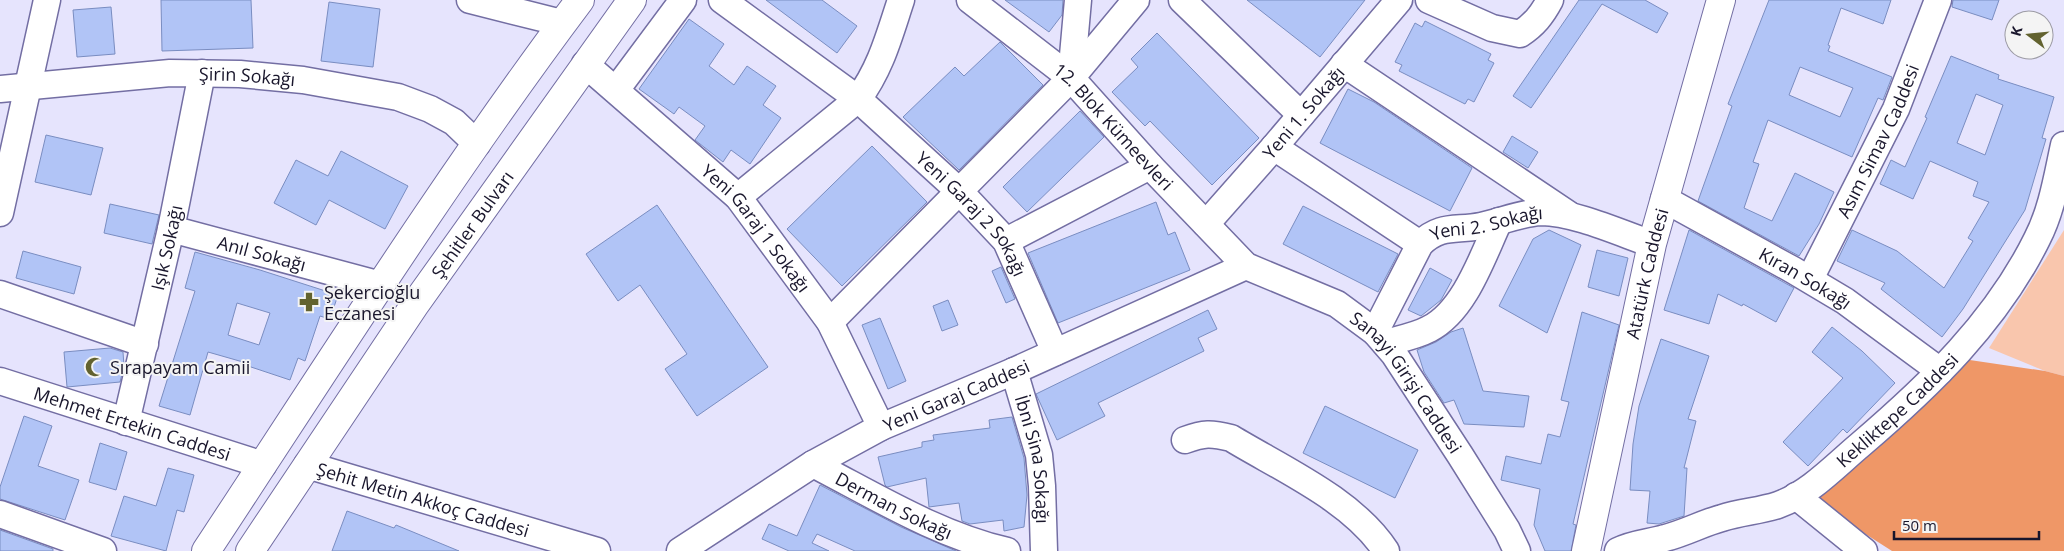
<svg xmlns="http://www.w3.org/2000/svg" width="2064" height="551" viewBox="0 0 2064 551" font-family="'Open Sans',sans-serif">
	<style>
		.green { fill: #f9c6ad }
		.forest { fill: #ef9767 }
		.building { fill: #b1c4f6; stroke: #7a8dc1; fill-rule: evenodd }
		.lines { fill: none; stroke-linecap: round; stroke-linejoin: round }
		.minor-casing { stroke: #736ea3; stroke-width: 29 }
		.major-casing { stroke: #736ea3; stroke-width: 30 }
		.minor { stroke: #fff; stroke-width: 26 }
		.major { stroke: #fff; stroke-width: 28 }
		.labels { text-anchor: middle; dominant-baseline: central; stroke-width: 4; stroke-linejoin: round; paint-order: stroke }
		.street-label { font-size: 18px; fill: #19162c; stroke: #f4f4f4 }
		.poi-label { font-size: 18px; fill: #19162c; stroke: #f4f4f4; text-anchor: start }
	</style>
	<rect width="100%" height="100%" fill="#e6e4fd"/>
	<path class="green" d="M2064 230V376L2045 371 1989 348Z"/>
	<path class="forest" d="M1963 359 2045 371 2064 376V551H1892L1806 496Z"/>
	<g class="building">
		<path d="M161 0H251L253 48 162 51Z"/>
		<path d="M766 0H822L857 26 837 53Z"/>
		<path d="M1005 0H1063L1062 15 1049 32Z"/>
		<path d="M1247 0H1365L1320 57Z"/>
		<path d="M1579 0H1645L1668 13 1657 33 1602 4 1531 108 1513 96Z"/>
		<path d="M1769 0H1891L1883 24 1841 8 1828 45 1830 46 1828 51 1892 77 1883 100 1878 98 1852 157 1768 120 1753 162 1759 164 1744 208 1772 221 1795 173 1834 192 1819 224 1799 256 1698 201 1732 106 1728 104ZM1800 67 1853 88 1840 117 1789 95Z"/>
		<path d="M1953 0H1999L1992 20 1952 7Z"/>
		<path d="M329 2 380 9 373 67 321 61Z"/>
		<path d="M111 7 115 54 77 57 73 10Z"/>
		<path d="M689 19 724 44 709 66 734 85 747 66 776 86 763 105 781 118 750 164 731 150 723 162 695 140 705 126 679 107 674 114 639 89Z"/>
		<path d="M1425 21 1491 54 1488 60 1494 63 1474 102 1468 99 1465 104 1399 71 1402 65 1395 62 1415 23 1422 27Z"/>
		<path d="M1157 33 1259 138 1212 185 1150 121 1145 126 1112 92 1138 67 1131 59Z"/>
		<path d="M1000 42 1043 85 959 170 903 117 955 67 964 76Z"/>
		<path d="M1951 56 1999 75 1998 79 2054 97 2042 138 2046 139 2025 210 1963 309 1942 337 1881 289 1885 283 1837 261 1852 230 1897 251 1944 288 1973 241 1968 238 1989 202 1973 196 1978 182 1930 161 1913 199 1880 184 1891 160 1905 167 1927 118 1925 117ZM1976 94 2003 105 1985 155 1957 143Z"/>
		<path d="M1348 89 1374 102 1472 168 1450 211 1320 143Z"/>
		<path d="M1080 111 1104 137 1027 212 1003 187Z"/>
		<path d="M46 135 103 148 91 195 35 182Z"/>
		<path d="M1512 136 1538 152 1528 168 1503 152Z"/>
		<path d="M872 146 927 202 842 286 787 229Z"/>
		<path d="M341 151 408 186 385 229 329 200 316 225 274 203 296 160 328 176Z"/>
		<path d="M1156 202 1168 235 1175 232 1190 270 1058 323 1028 253Z"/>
		<path d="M110 204 159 215 152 244 104 233Z"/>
		<path d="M657 205 768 367 697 416 665 369 687 354 640 285 618 301 586 254Z"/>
		<path d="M1303 206 1398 254 1378 292 1283 244Z"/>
		<path d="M1549 230 1581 245 1547 333 1499 306 1533 239Z"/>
		<path d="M1689 230 1794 288 1776 322 1743 304 1742 306 1718 294 1709 324 1664 310Z"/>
		<path d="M1597 250 1628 258 1619 296 1588 287Z"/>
		<path d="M23 251 81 267 74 294 16 278Z"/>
		<path d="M195 252 260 270 338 295 330 319 320 316 305 361 298 358 290 380 242 364 243 362 208 352 190 415 159 406 195 291 185 288ZM237 303 270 313 259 345 228 335Z"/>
		<path d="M1001 267 1015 299 1006 303 992 271Z"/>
		<path d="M1430 268 1452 280 1441 300 1421 316 1408 310Z"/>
		<path d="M948 300 958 325 942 331 933 306Z"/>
		<path d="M1208 310 1217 329 1198 338 1204 351 1098 403 1105 416 1057 440 1036 394Z"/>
		<path d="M1582 312 1619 325 1573 524 1576 525 1571 551H1545L1534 525 1540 489 1501 480 1506 456 1541 464 1548 434 1560 437 1569 402 1561 400Z"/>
		<path d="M880 318 906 381 888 389 862 325Z"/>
		<path d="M1832 327 1862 351 1895 383 1847 433 1843 429 1808 466 1783 442 1843 378 1812 352Z"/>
		<path d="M1463 328 1483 391 1529 396 1524 427 1464 424 1454 400 1444 403 1424 372 1417 350 1436 342 1451 332Z"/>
		<path d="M1661 339 1709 356 1688 419 1696 421 1684 468H1687L1684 516 1659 524 1647 523 1650 491 1630 490 1633 444 1639 406Z"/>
		<path d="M110 348 123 352 124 366 120 382 67 387 64 352Z"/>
		<path d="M1325 406 1418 450 1395 498 1303 453Z"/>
		<path d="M24 416 52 426 38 466 79 480 65 520 0 499V487Z"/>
		<path d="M1012 417 1024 458 1027 495 1024 527 1004 531 1003 520 970 524 962 521 959 503 929 507 926 478 887 487 885 485 878 457 922 447V442L934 440 933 435 990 428 989 420Z"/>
		<path d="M100 443 127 452 116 490 89 482Z"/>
		<path d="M168 468 194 475 184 512 177 510 166 551 111 536 124 496 156 506Z"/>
		<path d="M820 485 901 527 956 551H855L817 534 812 543 829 551H789L762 539 769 524 797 536Z"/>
		<path d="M347 511 394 528 396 525 459 551H332Z"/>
		<path d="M0 530 53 549V551H0Z"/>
	</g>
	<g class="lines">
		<defs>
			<g id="minor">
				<path d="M470 0 562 23"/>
				<path id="s1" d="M722 0 858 99 959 191 1006 241 1055 352"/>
				<path id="s2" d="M970 0 1071 78 1150 166 1246 266 1337 304 1375 332 1394 354 1460 455 1507 530 1517 551"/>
				<path d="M1182 0 1301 115"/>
				<path d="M1429 0 1492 28 1520 34C1534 25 1542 15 1550 0"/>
				<path id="s3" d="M585 64 738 197 830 322 881 427"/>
				<path d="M1344 64 1568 214"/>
				<path d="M1071 78 1078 0"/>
				<path id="s4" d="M0 89 170 73 240 74 303 80 398 97 430 109 454 122 477 144"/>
				<path d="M616 90 683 0"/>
				<path d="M1274 147 1420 244"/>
				<path d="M738 197 858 99C881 68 889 36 901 0"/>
				<path id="s5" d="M1664 199 1793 270 1845 301 1940 371"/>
				<path d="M0 213 47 0"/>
				<path id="s6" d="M1206 224 1274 147 1399 0"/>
				<path id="s7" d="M171 229 381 285"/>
				<path d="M1006 241 1150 166"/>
				<path id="s8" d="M1810 279 1896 109 1938 0"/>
				<path d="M0 294 145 344"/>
				<path d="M830 322 1071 78 1136 0"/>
				<path id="s9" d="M1375 332 1420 244C1441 224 1455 231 1481 226 1501 222 1520 213 1541 212 1574 212 1620 233 1652 244"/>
				<path d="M1385 343C1400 339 1416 336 1429 329 1465 311 1483 255 1499 221"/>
				<path id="s10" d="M1014 371 1039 455 1042 486 1044 551"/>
				<path id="s11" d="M0 381 263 465"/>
				<path id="s12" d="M126 422 171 229 202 73"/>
				<path d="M1185 440C1204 433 1211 433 1231 438 1282 469 1353 500 1386 551"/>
				<path id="s13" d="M813 464C875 496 938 535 1007 551"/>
				<path id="s14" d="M307 465 597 551"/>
				<path d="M1796 496 1864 551"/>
				<path d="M0 514 103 551"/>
				<path id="s15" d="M680 551 813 464 881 427 1014 371 1246 266"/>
				<path id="s16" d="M1618 551C1634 543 1649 543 1665 538 1685 533 1703 523 1722 518 1740 512 1760 511 1778 505 1809 494 1835 466 1860 445 1929 386 1996 322 2037 239 2052 210 2057 177 2064 145"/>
			</g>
			<g id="major">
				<path d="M206 551C328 366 447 177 580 0"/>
				<path id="s17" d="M250 551 416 303 632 0"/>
				<path id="s18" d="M1586 551 1652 244 1721 0"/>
			</g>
		</defs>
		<use href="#minor" class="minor-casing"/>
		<use href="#major" class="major-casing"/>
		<use href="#minor" class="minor"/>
		<use href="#major" class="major"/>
	</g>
	<defs>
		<symbol id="pharmacy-bare" viewBox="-9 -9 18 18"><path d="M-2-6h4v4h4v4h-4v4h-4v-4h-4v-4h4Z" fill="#62622f" stroke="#f4f4f4" stroke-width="2.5" paint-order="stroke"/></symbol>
		<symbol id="mosque-bare" viewBox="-9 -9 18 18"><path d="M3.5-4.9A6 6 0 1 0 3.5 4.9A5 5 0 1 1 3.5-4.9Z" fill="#62622f" stroke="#f4f4f4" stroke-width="2.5" paint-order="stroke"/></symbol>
	</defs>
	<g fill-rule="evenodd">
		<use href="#pharmacy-bare" x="295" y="288" width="28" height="28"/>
		<use href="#mosque-bare" x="81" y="353" width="28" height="28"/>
	</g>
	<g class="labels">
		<g class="street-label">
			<text stroke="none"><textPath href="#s4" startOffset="248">Şirin Sokağı</textPath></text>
			<text stroke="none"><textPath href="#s6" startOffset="148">Yeni 1. Sokağı</textPath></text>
			<text stroke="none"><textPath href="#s2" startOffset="192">12. Blok Kümeevleri</textPath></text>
			<text stroke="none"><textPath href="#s8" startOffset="154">Asım Simav Caddesi</textPath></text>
			<text stroke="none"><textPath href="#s1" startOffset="331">Yeni Garaj 2 Sokağı</textPath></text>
			<text stroke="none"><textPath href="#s17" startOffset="395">Şehitler Bulvarı</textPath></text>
			<text stroke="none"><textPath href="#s9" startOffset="170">Yeni 2. Sokağı</textPath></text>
			<text stroke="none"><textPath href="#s3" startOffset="238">Yeni Garaj 1 Sokağı</textPath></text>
			<text stroke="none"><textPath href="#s12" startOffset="179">Işık Sokağı</textPath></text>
			<text stroke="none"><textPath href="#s7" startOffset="94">Anıl Sokağı</textPath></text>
			<text stroke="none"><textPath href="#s18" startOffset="284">Atatürk Caddesi</textPath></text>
			<text stroke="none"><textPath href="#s5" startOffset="162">Kıran Sokağı</textPath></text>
			<text stroke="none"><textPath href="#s2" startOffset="589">Sanayi Girişi Caddesi</textPath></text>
			<text stroke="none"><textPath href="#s15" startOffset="318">Yeni Garaj Caddesi</textPath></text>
			<text stroke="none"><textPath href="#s16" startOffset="320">Kekliktepe Caddesi</textPath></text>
			<text stroke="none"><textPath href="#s11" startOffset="139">Mehmet Ertekin Caddesi</textPath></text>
			<text stroke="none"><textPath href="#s10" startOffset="91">İbni Sina Sokağı</textPath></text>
			<text stroke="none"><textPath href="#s14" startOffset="121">Şehit Metin Akkoç Caddesi</textPath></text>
			<text stroke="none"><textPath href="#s13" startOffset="91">Derman Sokağı</textPath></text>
		</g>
		<g class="poi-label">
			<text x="324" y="292">Şekercioğlu<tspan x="324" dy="21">Eczanesi</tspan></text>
			<text x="110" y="367">Sırapayam Camii</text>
		</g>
	</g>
	<g transform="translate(2029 35) rotate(286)"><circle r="24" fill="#f4f4f4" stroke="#9c9ba4"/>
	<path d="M0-4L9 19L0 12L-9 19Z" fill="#62622f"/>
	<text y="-8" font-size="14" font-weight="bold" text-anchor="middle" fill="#19162c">K</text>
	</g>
	<path d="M1894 531v8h145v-8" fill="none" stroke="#19162c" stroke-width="2.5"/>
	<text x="1902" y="531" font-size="15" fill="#19162c" stroke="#f4f4f4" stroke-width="4" paint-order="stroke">50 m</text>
</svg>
